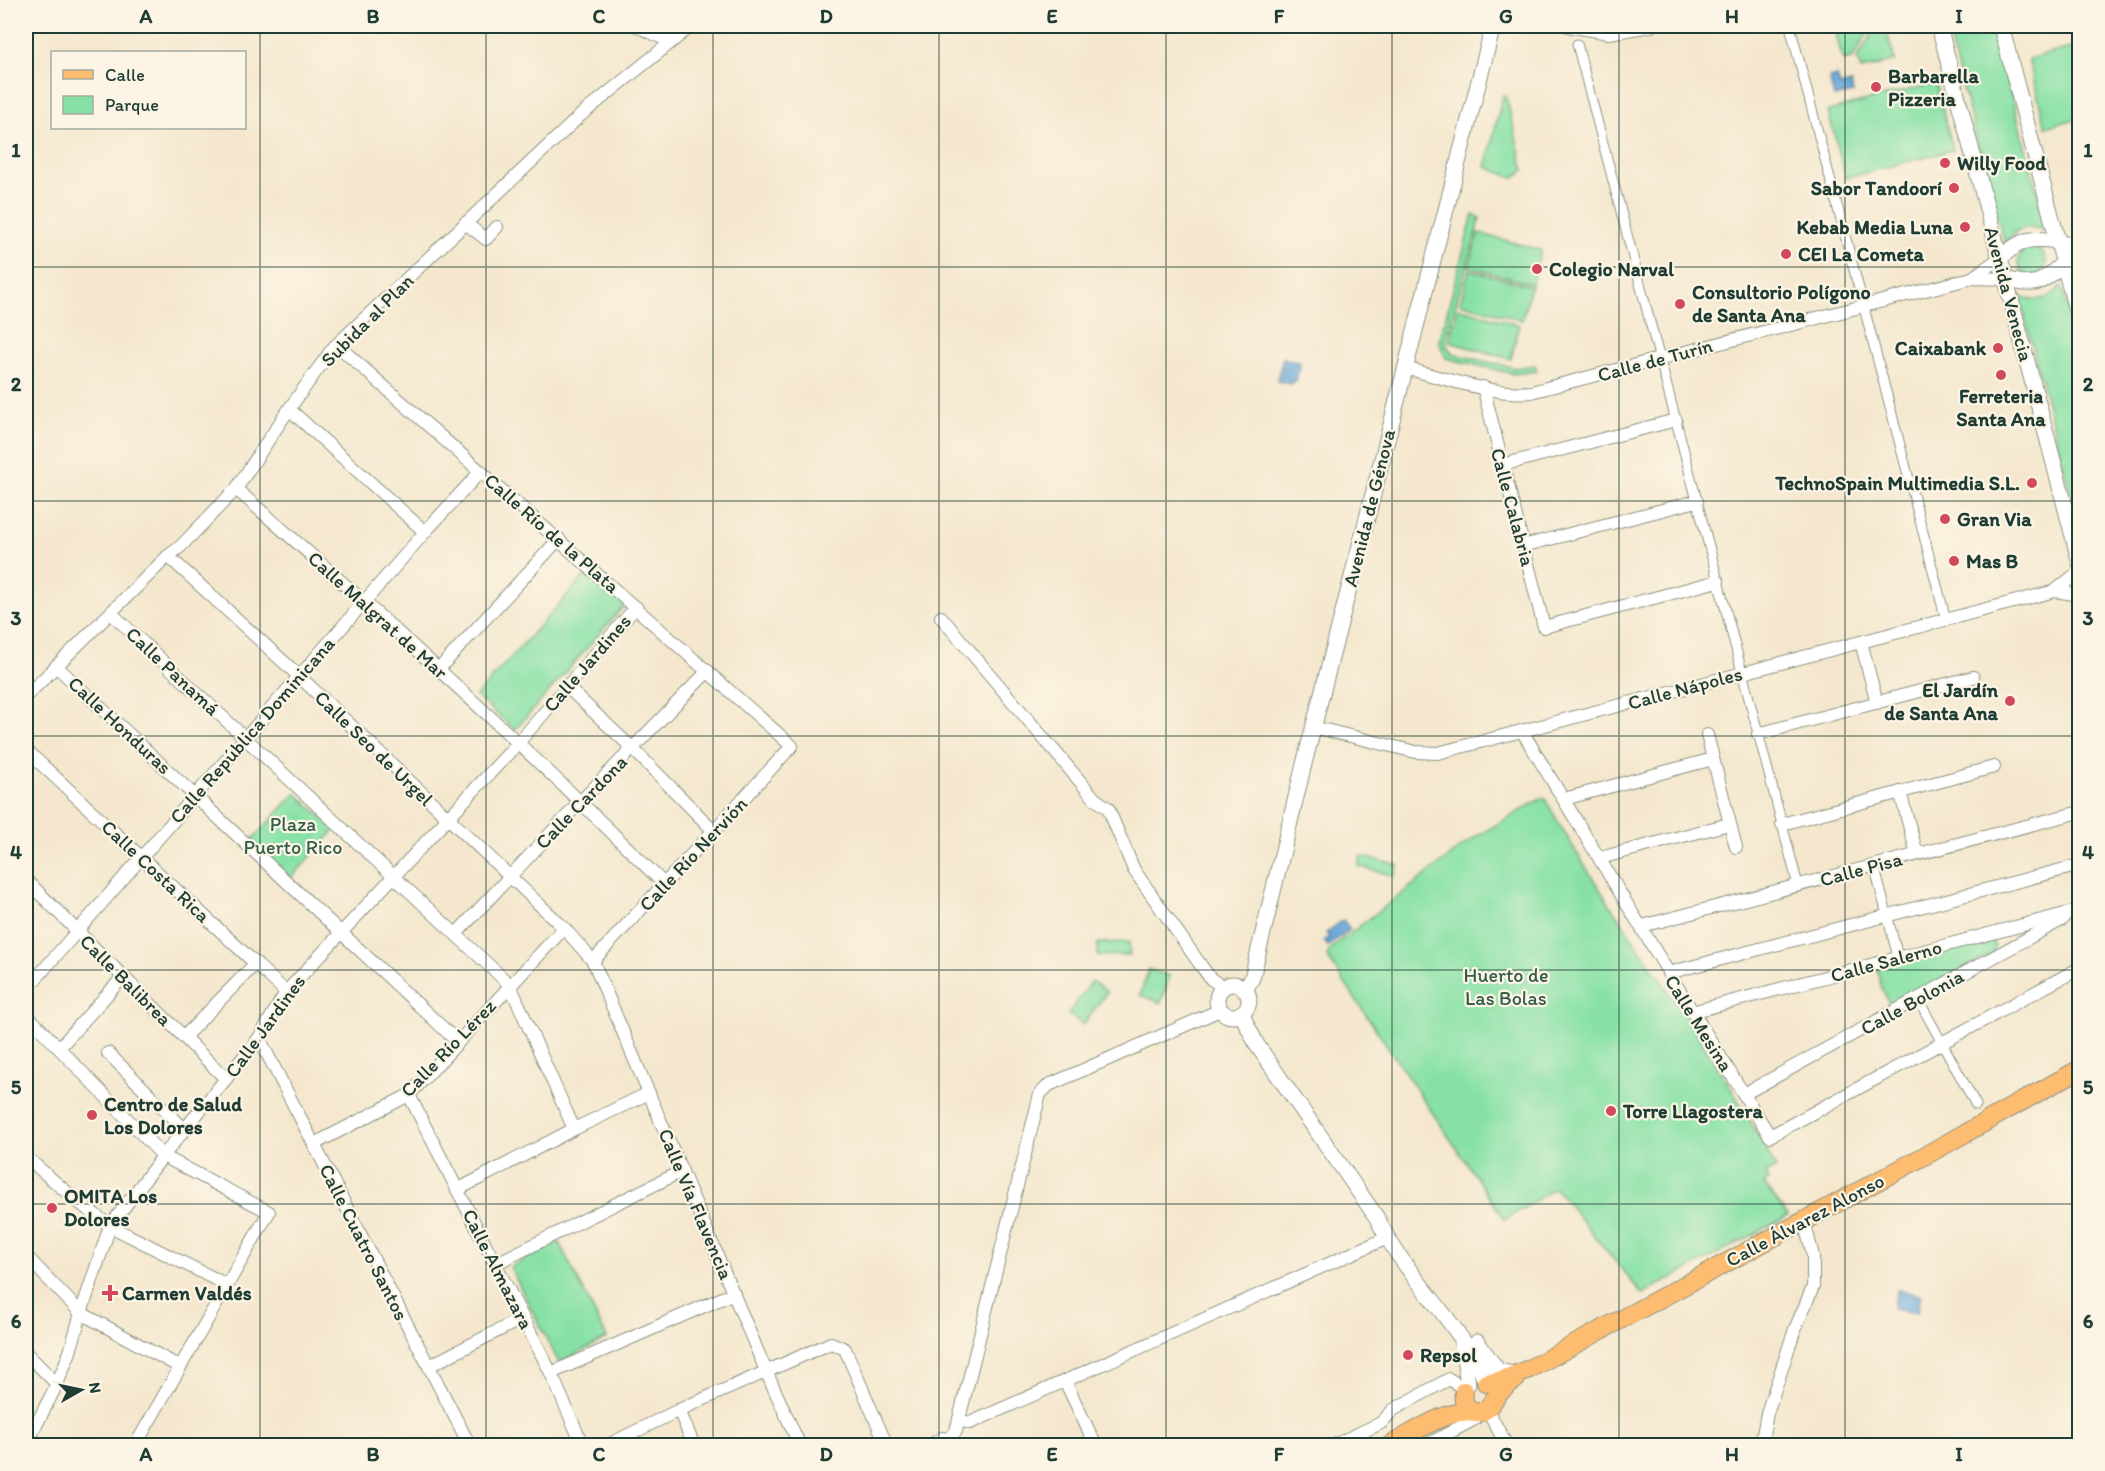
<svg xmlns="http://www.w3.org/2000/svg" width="2105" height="1471" viewBox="0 0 2105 1471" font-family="Itim,sans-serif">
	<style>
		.green { fill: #87e1a6; stroke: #538f6d; stroke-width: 1.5 }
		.water { fill: #65a6d8; stroke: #427286; stroke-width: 1.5 }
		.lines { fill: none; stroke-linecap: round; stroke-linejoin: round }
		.pedestrian-casing { stroke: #8a9280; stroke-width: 11 }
		.minor-casing { stroke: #8a9280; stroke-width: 14 }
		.tertiary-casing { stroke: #8a9280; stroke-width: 17 }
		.primary-casing { stroke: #8a9280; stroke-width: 20 }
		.pedestrian { stroke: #fff; stroke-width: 9 }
		.minor { stroke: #fff; stroke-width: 12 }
		.tertiary { stroke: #fff; stroke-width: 15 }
		.primary { stroke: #febc70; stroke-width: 18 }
		.grid { fill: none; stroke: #1f3d34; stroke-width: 1.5; stroke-opacity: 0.55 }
		.poi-dot { fill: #d1495b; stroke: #fcf5e5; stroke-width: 2 }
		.labels { text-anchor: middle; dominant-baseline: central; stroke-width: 4.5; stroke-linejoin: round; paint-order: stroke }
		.poi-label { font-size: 20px; font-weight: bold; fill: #1f3d34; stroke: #fcf5e5; text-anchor: start }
		.street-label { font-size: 20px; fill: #1f3d34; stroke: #fcf5e5 }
		.park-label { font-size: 20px; fill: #345e4b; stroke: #fcf5e5 }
		.neatline { fill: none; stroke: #1f3d34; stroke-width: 2 }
		.grid-label { font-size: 20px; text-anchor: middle; font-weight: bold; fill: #1f3d34 }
	</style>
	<rect width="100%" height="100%" fill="#fcf5e5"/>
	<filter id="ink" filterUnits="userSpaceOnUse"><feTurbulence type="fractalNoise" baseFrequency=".0167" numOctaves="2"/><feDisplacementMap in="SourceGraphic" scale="12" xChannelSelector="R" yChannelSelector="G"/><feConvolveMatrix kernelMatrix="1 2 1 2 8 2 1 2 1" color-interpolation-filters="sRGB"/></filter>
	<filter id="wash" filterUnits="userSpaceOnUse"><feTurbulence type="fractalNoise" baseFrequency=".008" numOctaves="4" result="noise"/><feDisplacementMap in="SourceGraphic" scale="24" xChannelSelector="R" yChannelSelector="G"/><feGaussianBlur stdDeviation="1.35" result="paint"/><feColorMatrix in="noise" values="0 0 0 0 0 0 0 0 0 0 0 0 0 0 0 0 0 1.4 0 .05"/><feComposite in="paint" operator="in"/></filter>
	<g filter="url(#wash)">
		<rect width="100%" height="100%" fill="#f4e7cd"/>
		<g class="green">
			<path d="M1834 26H1872L1853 58 1843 61Z"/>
			<path d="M1877 26H1885L1895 61 1861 70 1857 59Z"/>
			<path d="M1946 26H1993L2048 232C2029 224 2016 226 2005 244Z"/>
			<path d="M2079 46V118L2046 127 2028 59Z"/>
			<path d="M1936 83 1953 150 1846 178 1828 111Z"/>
			<path d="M1503 95 1506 96 1524 170 1513 178 1486 167Z"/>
			<path d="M1473 215 1480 218 1445 343 1453 354 1515 368 1535 365 1537 371 1514 374 1446 358 1439 342Z"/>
			<path d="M1478 233 1541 250 1532 284 1469 267Z"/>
			<circle cx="2032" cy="262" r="14"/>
			<path d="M1469 270 1531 286 1522 320 1460 303Z"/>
			<path d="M2062 286 2079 353V526L2019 295C2035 304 2050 299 2062 286Z"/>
			<path d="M1458 308 1519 325 1511 359 1449 342Z"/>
			<path d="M592 568 629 600 515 730 476 696Z"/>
			<path d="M296 793 335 830 291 878 251 841Z"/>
			<path d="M1544 797C1589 878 1643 953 1695 1031 1724 1075 1751 1121 1776 1168L1765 1174 1768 1181 1764 1184 1788 1216 1642 1294 1556 1189H1553L1505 1220 1327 957 1330 949 1475 837Z"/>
			<path d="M1361 856 1398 865 1395 876 1358 866Z"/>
			<path d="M1990 939 1995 946 1994 953 1891 1007 1882 989 1877 968Z"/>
			<path d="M1129 942 1130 955 1098 956V943Z"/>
			<path d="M1149 969 1170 976 1161 1003 1140 995Z"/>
			<path d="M1092 981 1107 992 1083 1025 1068 1014Z"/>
			<path d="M559 1242 607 1338 559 1363 510 1267Z"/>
		</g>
		<g class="water">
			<path d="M1837 76 1840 86 1851 83 1853 93 1834 97 1829 78Z"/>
			<path d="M1283 358 1300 362 1296 381H1292L1291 384 1277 381Z"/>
			<path d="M1343 920 1350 929 1328 946 1324 941 1329 937 1326 933Z"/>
			<path d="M1897 1290 1921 1295 1917 1313 1893 1309Z"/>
		</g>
	</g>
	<g filter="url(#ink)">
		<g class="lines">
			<defs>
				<g id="pedestrian">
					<path d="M1790 26 1946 620"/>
					<path d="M1577 44 1798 885"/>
					<path d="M1874 865 1898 957"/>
					<path d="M1918 999 1976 1105"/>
				</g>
				<g id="minor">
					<path d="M637 26 671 42"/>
					<path d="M1568 26 1609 33 1651 26"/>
					<path d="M465 223 486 239 497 227"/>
					<path d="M2057 241 2080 245"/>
					<path d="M2063 263 2080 253"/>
					<path d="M1972 278 2000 258"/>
					<path d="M337 345 792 746 593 961"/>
					<path d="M1405 368C1441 377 1495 396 1531 392L1972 278 2005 279"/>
					<path d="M1483 387 1544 627 1718 581"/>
					<path d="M289 409 425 532"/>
					<path d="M1502 465 1676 420"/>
					<path d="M236 489C383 617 527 747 665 885"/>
					<path d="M1523 546 1697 501"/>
					<path d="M168 556 299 676 564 928 593 961 766 1371 800 1446"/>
					<path d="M2055 591 2080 571"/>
					<path d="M111 613 510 985 574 1129"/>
					<path d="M941 617 1095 799 1108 808 1134 870 1202 967 1211 979 1223 987"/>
					<path d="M1861 642 1877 703"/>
					<path d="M56 666 458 1042"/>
					<path d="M438 670 559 539"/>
					<path d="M566 686 632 748 714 831"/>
					<path d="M26 696 168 556 180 547 236 489 289 409 333 348 581 115 691 26"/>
					<path d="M1313 727 1416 752 1438 753 2055 591 2080 595"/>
					<path d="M1522 731C1604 866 1685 1002 1770 1136L2080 968"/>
					<path d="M1758 734 1973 677"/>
					<path d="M1707 735 1736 847"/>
					<path d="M26 750 286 992"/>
					<path d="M1900 792 1917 854"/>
					<path d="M1564 799 1713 759"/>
					<path d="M1782 824 1994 767"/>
					<path d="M1600 858 1729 824"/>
					<path d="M26 880 226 1079"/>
					<path d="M1642 926 2080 812"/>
					<path d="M456 934 581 801 708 671"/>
					<path d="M1668 973 2080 865"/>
					<path d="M26 990 425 532 481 471"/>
					<path d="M1692 1012 2080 910"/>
					<path d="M26 1014 163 1156 269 1212 135 1446"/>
					<path d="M184 1037 256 963"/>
					<path d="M259 1038 470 1446"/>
					<path d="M59 1048 123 977"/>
					<path d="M108 1053 185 1130"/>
					<path d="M1744 1094 2063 919"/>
					<path d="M409 1095 551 1373 583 1446"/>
					<path d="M314 1144 409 1095 564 928"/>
					<path d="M26 1157 77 1201 110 1226 227 1285"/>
					<path d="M457 1190 574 1129 649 1093"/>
					<path d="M26 1256 81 1313 180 1367"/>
					<path d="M495 1264 682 1171"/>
					<path d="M26 1353 57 1384"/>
					<path d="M429 1366 523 1318"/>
					<path d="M551 1373 734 1293"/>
					<path d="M1065 1381 1096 1446"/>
					<path d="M1487 1409 1507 1446"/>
					<path d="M679 1410 694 1446"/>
					<path d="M959 1420 970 1423 1387 1238"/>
					<path d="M26 1445 57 1384 70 1352 81 1313 110 1226 163 1156 259 1038 286 992 518 743 636 607"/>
					<path d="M606 1446 679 1410 831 1343 845 1349 887 1446"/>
					<path d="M929 1446 942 1438 949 1439 956 1431 1040 1094 1049 1085 1220 1010"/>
					<path d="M1332 1446 1381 1423 1393 1410 1449 1379 1465 1389"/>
					<path d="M1425 1446 1473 1420 1483 1412"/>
					<path d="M1761 1446 1767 1413 1795 1329 1813 1287V1256L1804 1221"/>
				</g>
				<g id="tertiary">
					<path d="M1939 26 2080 563"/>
					<path d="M2001 26 2080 325"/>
					<path d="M2000 258C2022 239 2029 237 2057 241"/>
					<path d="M2005 279C2036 287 2040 285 2063 263"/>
					<circle cx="1233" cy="1000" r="16"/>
					<path d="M1245 990 1252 978 1305 760 1493 26"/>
					<path d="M1241 1013 1257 1045 1377 1218C1397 1261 1432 1296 1459 1335 1470 1351 1480 1365 1486 1383"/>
					<path d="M1477 1342 1499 1372 1518 1374"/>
					<path d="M1462 1344 1468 1384"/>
				</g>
				<g id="primary">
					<path d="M1486 1383 1503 1380 1529 1369 1928 1154 2080 1069"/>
					<path d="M1464 1391C1463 1398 1463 1405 1470 1409 1486 1420 1492 1400 1500 1392 1505 1387 1510 1383 1516 1379"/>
					<path d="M1389 1446C1413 1433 1449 1407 1476 1412"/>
				</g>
			</defs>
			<use href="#pedestrian" class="pedestrian-casing"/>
			<use href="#minor" class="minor-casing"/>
			<use href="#tertiary" class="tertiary-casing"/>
			<use href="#primary" class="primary-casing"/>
			<use href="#pedestrian" class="pedestrian"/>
			<use href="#minor" class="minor"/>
			<use href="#tertiary" class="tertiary"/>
			<use href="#primary" class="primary"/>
		</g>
	</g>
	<path class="grid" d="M260 26V1446M486 26V1446M713 26V1446M939 26V1446M1166 26V1446M1392 26V1446M1619 26V1446M1845 26V1446M26 267H2080M26 501H2080M26 736H2080M26 970H2080M26 1204H2080"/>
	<g class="poi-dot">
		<circle cx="1876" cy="87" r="6"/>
		<circle cx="1945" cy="163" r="6"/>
		<circle cx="1954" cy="188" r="6"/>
		<circle cx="1965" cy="227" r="6"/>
		<circle cx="1786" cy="254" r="6"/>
		<circle cx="1537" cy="269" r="6"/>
		<circle cx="1680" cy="304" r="6"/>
		<circle cx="1998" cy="348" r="6"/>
		<circle cx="2001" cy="375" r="6"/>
		<circle cx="2032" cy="483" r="6"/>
		<circle cx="1945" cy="519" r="6"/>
		<circle cx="1954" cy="561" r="6"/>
		<circle cx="2010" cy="701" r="6"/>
		<circle cx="1611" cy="1111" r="6"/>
		<circle cx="92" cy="1115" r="6"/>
		<circle cx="52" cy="1208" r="6"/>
		<path d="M107 1284h6v6h6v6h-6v6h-6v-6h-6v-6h6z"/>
		<circle cx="1408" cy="1355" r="6"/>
	</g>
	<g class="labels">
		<g class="poi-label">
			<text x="1888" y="76">Barbarella<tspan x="1888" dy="23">Pizzeria</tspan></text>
			<text x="1957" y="163">Willy Food</text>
			<text x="1942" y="188" text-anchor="end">Sabor Tandoorí</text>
			<text x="1953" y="227" text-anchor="end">Kebab Media Luna</text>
			<text x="1798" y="254">CEI La Cometa</text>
			<text x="1549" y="269">Colegio Narval</text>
			<text x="1692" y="292">Consultorio Polígono<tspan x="1692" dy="23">de Santa Ana</tspan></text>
			<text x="1986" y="348" text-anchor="end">Caixabank</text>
			<text x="2001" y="396" text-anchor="middle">Ferreteria<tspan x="2001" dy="23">Santa Ana</tspan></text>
			<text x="2020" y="483" text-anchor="end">TechnoSpain Multimedia S.L.</text>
			<text x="1957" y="519">Gran Via</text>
			<text x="1966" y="561">Mas B</text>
			<text x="1998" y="690" text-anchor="end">El Jardín<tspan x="1998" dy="23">de Santa Ana</tspan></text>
			<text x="104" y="1104">Centro de Salud<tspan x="104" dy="23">Los Dolores</tspan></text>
			<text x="1623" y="1111">Torre Llagostera</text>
			<text x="64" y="1196">OMITA Los<tspan x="64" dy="23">Dolores</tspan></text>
			<text x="122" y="1293">Carmen Valdés</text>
			<text x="1420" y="1355">Repsol</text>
		</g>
		<g class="street-label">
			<text transform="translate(2009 294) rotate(75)">Avenida Venecia</text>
			<text transform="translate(367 320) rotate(-45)">Subida al Plan</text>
			<text transform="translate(1655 360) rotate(-15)">Calle de Turín</text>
			<text transform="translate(1513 507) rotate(75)">Calle Calabria</text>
			<text transform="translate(1369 508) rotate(-76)">Avenida de Génova</text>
			<text transform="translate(552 533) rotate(41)">Calle Río de la Plata</text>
			<text transform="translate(378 615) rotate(42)">Calle Malgrat de Mar</text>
			<text transform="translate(587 663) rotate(-49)">Calle Jardines</text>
			<text transform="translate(173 671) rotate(43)">Calle Panamá</text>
			<text transform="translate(1685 688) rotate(-15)">Calle Nápoles</text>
			<text transform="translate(120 725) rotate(43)">Calle Honduras</text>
			<text transform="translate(252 730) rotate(-49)">Calle República Dominicana</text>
			<text transform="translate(374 748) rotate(44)">Calle Seo de Urgel</text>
			<text transform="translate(581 802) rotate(-46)">Calle Cardona</text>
			<text transform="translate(693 854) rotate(-47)">Calle Río Nervión</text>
			<text transform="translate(1861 869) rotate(-15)">Calle Pisa</text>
			<text transform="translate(156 871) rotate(43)">Calle Costa Rica</text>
			<text transform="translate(1886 961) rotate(-15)">Calle Salerno</text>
			<text transform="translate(126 980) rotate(45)">Calle Balibrea</text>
			<text transform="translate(1912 1002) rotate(-29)">Calle Bolonia</text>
			<text transform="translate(1699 1023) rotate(58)">Calle Mesina</text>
			<text transform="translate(265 1026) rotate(-54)">Calle Jardines</text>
			<text transform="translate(448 1048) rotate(-46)">Calle Río Lérez</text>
			<text transform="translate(696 1204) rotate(67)">Calle Vía Flavencia</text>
			<text transform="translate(1805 1220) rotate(-28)">Calle Álvarez Alonso</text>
			<text transform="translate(364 1242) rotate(63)">Calle Cuatro Santos</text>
			<text transform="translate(498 1269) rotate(63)">Calle Almazara</text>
		</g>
		<g class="park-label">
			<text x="293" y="824">Plaza<tspan x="293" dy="23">Puerto Rico</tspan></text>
			<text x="1506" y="975">Huerto de<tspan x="1506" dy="23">Las Bolas</tspan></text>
		</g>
	</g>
	<rect width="2105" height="1471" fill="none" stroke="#fcf5e5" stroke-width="66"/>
	<rect x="51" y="51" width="195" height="78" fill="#fcf5e5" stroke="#a4ab9e" stroke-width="1.5"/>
	<rect x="63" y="70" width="30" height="9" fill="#febc70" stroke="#a4ab9e" stroke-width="1.5"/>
	<text x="105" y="81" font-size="18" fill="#1f3d34">Calle</text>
	<rect x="63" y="96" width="30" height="18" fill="#87e1a6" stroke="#a4ab9e" stroke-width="1.5"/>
	<text x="105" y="111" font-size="18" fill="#1f3d34">Parque</text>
	<g transform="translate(81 1390) rotate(81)" stroke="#fcf5e5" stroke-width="4.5" paint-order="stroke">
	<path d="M0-4.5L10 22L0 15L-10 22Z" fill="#1f3d34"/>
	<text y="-9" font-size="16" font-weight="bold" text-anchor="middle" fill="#1f3d34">N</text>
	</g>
	<rect x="33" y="33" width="2039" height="1405" class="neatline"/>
	<g class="grid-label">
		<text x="146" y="23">A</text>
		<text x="373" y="23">B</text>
		<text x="599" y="23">C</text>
		<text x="826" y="23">D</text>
		<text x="1052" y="23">E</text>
		<text x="1279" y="23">F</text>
		<text x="1506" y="23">G</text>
		<text x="1732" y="23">H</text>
		<text x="1959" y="23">I</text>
		<text x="16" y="157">1</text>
		<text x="2088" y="157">1</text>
		<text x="16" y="391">2</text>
		<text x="2088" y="391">2</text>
		<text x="16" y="625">3</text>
		<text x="2088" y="625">3</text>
		<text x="16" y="859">4</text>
		<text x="2088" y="859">4</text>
		<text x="16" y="1094">5</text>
		<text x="2088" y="1094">5</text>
		<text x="16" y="1328">6</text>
		<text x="2088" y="1328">6</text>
		<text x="146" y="1461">A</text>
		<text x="373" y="1461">B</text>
		<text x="599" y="1461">C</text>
		<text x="826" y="1461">D</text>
		<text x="1052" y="1461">E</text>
		<text x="1279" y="1461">F</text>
		<text x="1506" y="1461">G</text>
		<text x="1732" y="1461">H</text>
		<text x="1959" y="1461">I</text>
	</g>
</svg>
